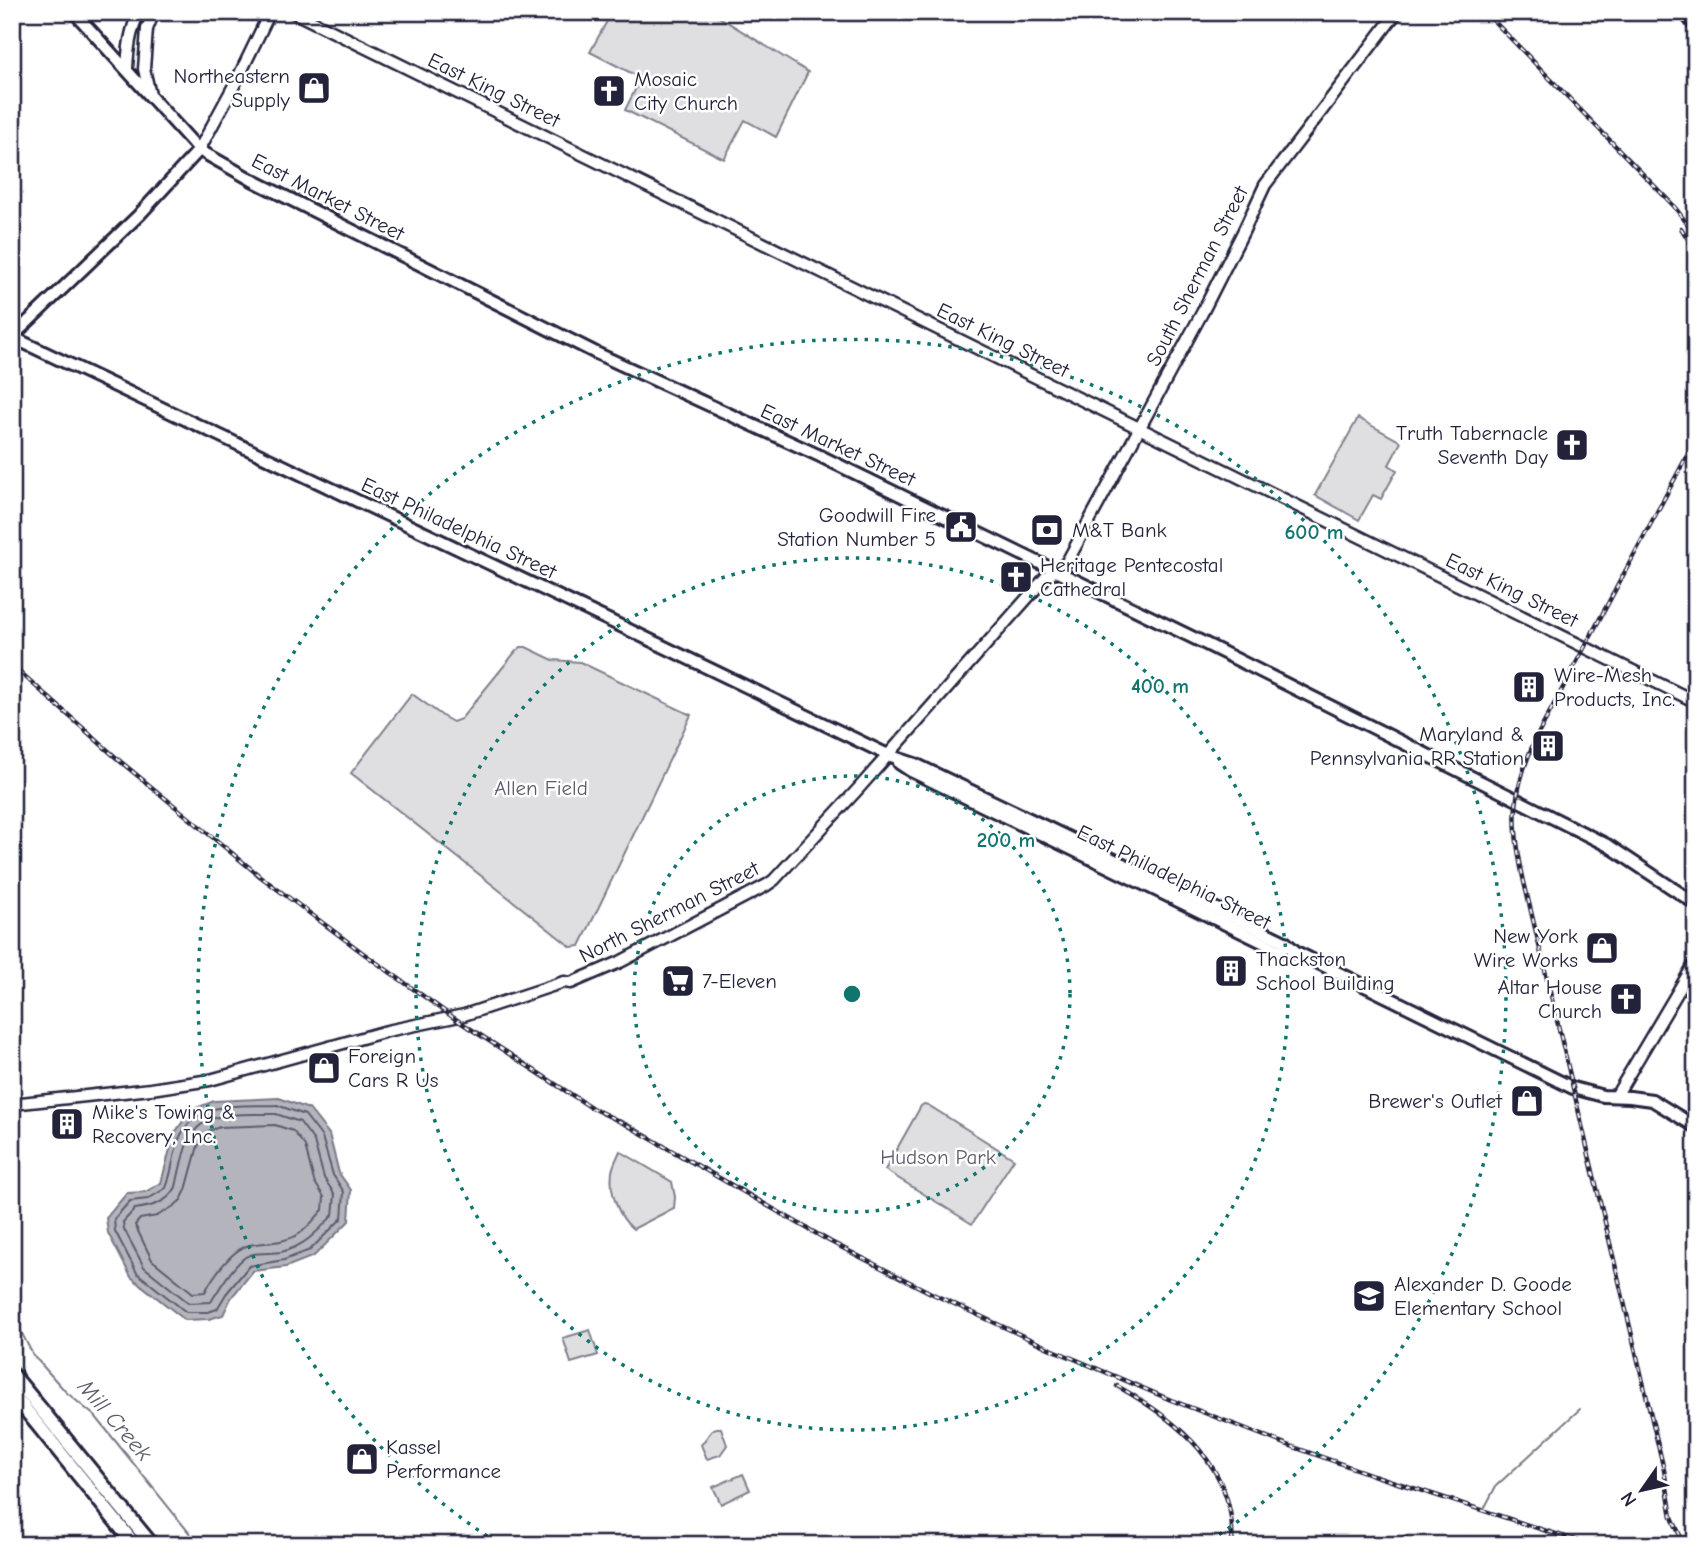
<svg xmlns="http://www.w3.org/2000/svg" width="1708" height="1557" viewBox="0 0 1708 1557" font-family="'Comic Neue',sans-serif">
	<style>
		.green { fill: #dfdfe2; stroke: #80808e; stroke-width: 2 }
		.water { fill: #b4b4bc; stroke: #7a7a88; stroke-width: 2 }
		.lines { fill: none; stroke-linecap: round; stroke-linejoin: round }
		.shore { stroke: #5c5c6f; stroke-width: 2 }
		.stream { stroke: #7a7a88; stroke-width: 2 }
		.secondary-casing { stroke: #22223b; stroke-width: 15 }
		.primary-casing { stroke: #22223b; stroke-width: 16 }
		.highway-casing { stroke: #22223b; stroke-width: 18 }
		.secondary { stroke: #fff; stroke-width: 10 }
		.primary { stroke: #fff; stroke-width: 10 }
		.highway { stroke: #fff; stroke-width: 12 }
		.rail-casing { stroke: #22223b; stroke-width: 4.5 }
		.rail { stroke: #fff; stroke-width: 2; stroke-dasharray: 5; stroke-linecap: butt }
		.ring { fill: none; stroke: #0f766e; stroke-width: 3.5; stroke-dasharray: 3.5 7 }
		.labels { text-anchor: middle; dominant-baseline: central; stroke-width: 5; stroke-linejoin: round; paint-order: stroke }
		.poi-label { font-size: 21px; fill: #22223b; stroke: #fff; text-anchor: start }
		.street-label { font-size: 21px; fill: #22223b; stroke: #fff }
		.park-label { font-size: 21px; fill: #5b5b6d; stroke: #fff }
		.water-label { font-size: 23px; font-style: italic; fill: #5c5c6f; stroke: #fff }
		.centre { fill: #0f766e; stroke: #fff; stroke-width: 3.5 }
		.ring-label { font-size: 21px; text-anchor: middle; font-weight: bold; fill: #0f766e; stroke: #fff; stroke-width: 5; stroke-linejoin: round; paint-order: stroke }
	</style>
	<rect width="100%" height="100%" fill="#fff"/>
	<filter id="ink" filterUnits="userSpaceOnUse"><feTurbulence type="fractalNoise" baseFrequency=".0143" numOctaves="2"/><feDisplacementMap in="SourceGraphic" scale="14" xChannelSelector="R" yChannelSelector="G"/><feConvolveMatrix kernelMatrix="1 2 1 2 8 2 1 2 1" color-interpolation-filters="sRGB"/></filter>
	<g filter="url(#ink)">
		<g class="green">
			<path d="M612 12H711L808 72 776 137 745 120 724 159 625 110 641 78 590 52Z"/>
			<path d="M1358 418 1401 442 1389 465 1397 470 1381 499 1373 495 1359 520 1315 495Z"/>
			<path d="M521 647H526L553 660 580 662 691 715 580 946 571 947 351 773 412 694 444 717 453 722 461 719 516 651Z"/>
			<path d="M924 1104 928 1105 1014 1159 972 1224 885 1170 921 1106Z"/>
			<path d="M620 1151 672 1182 675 1197 674 1208 633 1229C618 1217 609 1191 612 1172 613 1165 617 1158 620 1151Z"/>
			<path d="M590 1330 598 1355 571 1363 563 1338Z"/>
			<path d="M717 1428H721L727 1445 720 1455 707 1459 701 1445 713 1429Z"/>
			<path d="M743 1474 750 1490 721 1504 713 1487Z"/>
		</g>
		<path class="water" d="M279 1098 309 1109 329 1134 339 1173 351 1190 349 1221 314 1256 286 1267 253 1271 231 1298 223 1315 209 1319 185 1320 131 1277 108 1233 106 1218 127 1193 145 1192 161 1183 174 1134 191 1110 214 1101Z"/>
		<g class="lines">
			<g class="shore">
				<path d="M277 1105 305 1115 322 1137 333 1175 344 1192 342 1218 310 1250 284 1260 249 1266 226 1294 217 1309 208 1312H186L137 1273 115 1231 114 1219 130 1201 148 1199 166 1188C172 1173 173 1155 179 1139 196 1098 241 1107 277 1105Z"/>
				<path d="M276 1114 300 1122 314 1141 324 1178 335 1195 333 1215C317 1232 305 1246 281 1252 270 1254 253 1251 244 1258 231 1268 219 1289 211 1302L189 1303 144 1267 124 1229 123 1222 135 1209C150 1207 168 1203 176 1187 179 1173 182 1157 187 1144 201 1107 244 1115 276 1114Z"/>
				<path d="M275 1125 293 1131 305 1146 314 1181 324 1197 323 1210C316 1217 308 1228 299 1234 285 1243 266 1242 250 1245 233 1248 213 1276 205 1292L193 1293 152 1260 135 1225 140 1219 157 1216 174 1206 181 1200 186 1190 198 1146 208 1131 220 1127Z"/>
			</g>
			<g class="stream">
				<path d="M12 1314 33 1355 66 1392 96 1417 199 1545"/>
				<path d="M1485 1507 1496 1486 1580 1409"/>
				<path d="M1463 1545 1471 1537"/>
			</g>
			<defs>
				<g id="secondary">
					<path d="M293 12 1696 702"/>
					<path d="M127 69C128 49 130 31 139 12"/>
					<path d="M150 95 144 69 147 29 154 12"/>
					<path d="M199 150 238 78 270 12"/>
					<path d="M1616 1096 1696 961"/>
					<path d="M12 1104 151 1089 210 1080 387 1031 464 1015 564 982 571 983 620 962 767 885 774 880 858 789 1046 577 1067 562 1202 313 1243 232 1265 185 1397 12"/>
				</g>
				<g id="primary">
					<path d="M74 12 199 150 252 180 596 353 820 456 1204 643 1609 846 1696 904"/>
					<path d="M1684 12 1696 27"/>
					<path d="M12 337 625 628 888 755 915 764 1285 942 1296 952 1573 1088 1603 1096 1630 1097 1652 1100 1696 1127"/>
					<path d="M12 337 139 215 199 150"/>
					<path d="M899 763 911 771 1281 951 1296 952"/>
				</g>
				<g id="highway">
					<path d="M12 1374 152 1545"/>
					<path d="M12 1393 135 1545"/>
				</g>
			</defs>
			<use href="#secondary" class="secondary-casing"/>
			<use href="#primary" class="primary-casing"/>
			<use href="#highway" class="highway-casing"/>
			<use href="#secondary" class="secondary"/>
			<use href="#primary" class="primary"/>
			<use href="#highway" class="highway"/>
			<defs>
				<g id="rail">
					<path d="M1485 12 1673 205 1696 235"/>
					<path d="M1681 228 1691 244 1696 258"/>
					<path d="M12 665 121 762 261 877 363 953 454 1018 592 1108 627 1125 831 1242 935 1295 1051 1349 1171 1400 1288 1445 1373 1475 1590 1545"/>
					<path d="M1117 1386C1178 1420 1237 1468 1232 1545"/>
					<path d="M1388 1545 1405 1537"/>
					<path d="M1684 1545 1672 1517 1664 1470 1524 882C1511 824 1511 793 1536 738L1696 439"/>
				</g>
			</defs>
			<use href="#rail" class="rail-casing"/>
			<use href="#rail" class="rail"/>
		</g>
	</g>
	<g class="ring">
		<circle cx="852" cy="994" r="218"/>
		<circle cx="852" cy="994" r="436"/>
		<path d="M496 1542A654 654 0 1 1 1208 1542"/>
	</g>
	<defs>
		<symbol id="shop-square" viewBox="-11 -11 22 22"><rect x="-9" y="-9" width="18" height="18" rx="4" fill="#22223b" stroke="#fff"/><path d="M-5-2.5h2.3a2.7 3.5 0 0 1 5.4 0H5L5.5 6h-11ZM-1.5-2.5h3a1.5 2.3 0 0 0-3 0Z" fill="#fff"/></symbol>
		<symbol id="church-square" viewBox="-11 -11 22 22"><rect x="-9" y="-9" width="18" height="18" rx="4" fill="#22223b" stroke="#fff"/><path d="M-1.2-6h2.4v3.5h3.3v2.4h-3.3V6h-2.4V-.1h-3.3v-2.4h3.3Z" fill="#fff"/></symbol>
		<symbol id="civic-square" viewBox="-11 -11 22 22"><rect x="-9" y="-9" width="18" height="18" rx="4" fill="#22223b" stroke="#fff"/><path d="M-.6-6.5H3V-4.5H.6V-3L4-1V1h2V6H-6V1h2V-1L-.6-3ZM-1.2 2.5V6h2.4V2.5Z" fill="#fff"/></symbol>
		<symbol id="bank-square" viewBox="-11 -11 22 22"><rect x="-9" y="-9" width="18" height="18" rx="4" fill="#22223b" stroke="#fff"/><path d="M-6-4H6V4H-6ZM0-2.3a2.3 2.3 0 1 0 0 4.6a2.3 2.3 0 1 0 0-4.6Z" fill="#fff"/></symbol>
		<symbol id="building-square" viewBox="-11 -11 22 22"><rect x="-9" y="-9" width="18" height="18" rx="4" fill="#22223b" stroke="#fff"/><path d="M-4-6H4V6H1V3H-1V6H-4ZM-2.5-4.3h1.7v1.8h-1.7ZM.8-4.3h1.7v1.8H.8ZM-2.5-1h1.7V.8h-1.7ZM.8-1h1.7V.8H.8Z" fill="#fff"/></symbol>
		<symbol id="supermarket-square" viewBox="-11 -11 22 22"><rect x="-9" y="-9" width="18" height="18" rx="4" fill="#22223b" stroke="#fff"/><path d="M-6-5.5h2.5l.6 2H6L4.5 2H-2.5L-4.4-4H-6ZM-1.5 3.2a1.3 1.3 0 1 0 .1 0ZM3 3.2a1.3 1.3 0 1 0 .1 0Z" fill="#fff"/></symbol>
		<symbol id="school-square" viewBox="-11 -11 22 22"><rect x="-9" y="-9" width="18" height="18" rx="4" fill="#22223b" stroke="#fff"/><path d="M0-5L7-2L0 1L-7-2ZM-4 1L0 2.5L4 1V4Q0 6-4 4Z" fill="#fff"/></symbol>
	</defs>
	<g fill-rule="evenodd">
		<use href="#shop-square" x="295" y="69" width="38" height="38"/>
		<use href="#church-square" x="590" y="72" width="38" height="38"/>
		<use href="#church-square" x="1553" y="426" width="38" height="38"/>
		<use href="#civic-square" x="942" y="508" width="38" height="38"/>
		<use href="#bank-square" x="1028" y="511" width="38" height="38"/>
		<use href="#church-square" x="997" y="558" width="38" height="38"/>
		<use href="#building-square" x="1510" y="668" width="38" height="38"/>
		<use href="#building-square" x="1529" y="727" width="38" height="38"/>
		<use href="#shop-square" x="1583" y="929" width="38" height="38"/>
		<use href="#building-square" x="1212" y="952" width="38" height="38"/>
		<use href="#supermarket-square" x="659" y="962" width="38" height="38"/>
		<use href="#church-square" x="1607" y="980" width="38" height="38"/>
		<use href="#shop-square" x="305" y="1049" width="38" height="38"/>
		<use href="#shop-square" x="1508" y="1082" width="38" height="38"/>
		<use href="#building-square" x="48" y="1105" width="38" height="38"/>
		<use href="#school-square" x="1350" y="1277" width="38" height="38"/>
		<use href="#shop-square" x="343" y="1440" width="38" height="38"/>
	</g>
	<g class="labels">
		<g class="poi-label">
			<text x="290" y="76" text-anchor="end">Northeastern<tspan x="290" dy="24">Supply</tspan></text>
			<text x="634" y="79">Mosaic<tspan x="634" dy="24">City Church</tspan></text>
			<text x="1548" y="433" text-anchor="end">Truth Tabernacle<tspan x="1548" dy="24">Seventh Day</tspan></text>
			<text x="936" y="515" text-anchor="end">Goodwill Fire<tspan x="936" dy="24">Station Number 5</tspan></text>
			<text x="1072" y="530">M&amp;T Bank</text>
			<text x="1040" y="565">Heritage Pentecostal<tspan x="1040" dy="24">Cathedral</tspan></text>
			<text x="1554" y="675">Wire-Mesh<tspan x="1554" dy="24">Products, Inc.</tspan></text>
			<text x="1524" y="734" text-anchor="end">Maryland &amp;<tspan x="1524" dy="24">Pennsylvania RR Station</tspan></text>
			<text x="1578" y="936" text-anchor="end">New York<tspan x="1578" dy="24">Wire Works</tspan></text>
			<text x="1256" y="959">Thackston<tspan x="1256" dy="24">School Building</tspan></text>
			<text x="702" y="981">7-Eleven</text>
			<text x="1602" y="987" text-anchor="end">Altar House<tspan x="1602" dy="24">Church</tspan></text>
			<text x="348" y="1056">Foreign<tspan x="348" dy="24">Cars R Us</tspan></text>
			<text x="1502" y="1101" text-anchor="end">Brewer's Outlet</text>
			<text x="92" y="1112">Mike's Towing &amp;<tspan x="92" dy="24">Recovery, Inc.</tspan></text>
			<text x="1394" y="1284">Alexander D. Goode<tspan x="1394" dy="24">Elementary School</tspan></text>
			<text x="386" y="1447">Kassel<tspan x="386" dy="24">Performance</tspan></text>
		</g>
		<g class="street-label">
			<text transform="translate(494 90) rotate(26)">East King Street</text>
			<text transform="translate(328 197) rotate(27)">East Market Street</text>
			<text transform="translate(1197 276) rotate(-63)">South Sherman Street</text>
			<text transform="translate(1003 340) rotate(26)">East King Street</text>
			<text transform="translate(838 445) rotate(25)">East Market Street</text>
			<text transform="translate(459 528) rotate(25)">East Philadelphia Street</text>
			<text transform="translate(1512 590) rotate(26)">East King Street</text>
			<text transform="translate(1174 877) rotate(26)">East Philadelphia Street</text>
			<text transform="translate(669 912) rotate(-27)">North Sherman Street</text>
		</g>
		<g class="park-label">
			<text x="541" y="788">Allen Field</text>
			<text x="938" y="1157">Hudson Park</text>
		</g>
		<g class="water-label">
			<text transform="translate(115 1420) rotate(49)">Mill Creek</text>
		</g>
	</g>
	<circle cx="852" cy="994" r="10" class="centre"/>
	<g class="ring-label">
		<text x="1314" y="539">600 m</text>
		<text x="1160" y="693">400 m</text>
		<text x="1006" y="847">200 m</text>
	</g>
	<rect width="1708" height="1557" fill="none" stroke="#fff" stroke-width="42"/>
	<rect x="21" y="21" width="1666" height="1515" fill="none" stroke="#22223b" stroke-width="2.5" filter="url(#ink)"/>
	<g transform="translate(1642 1490) rotate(236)" stroke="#ffffff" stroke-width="5" paint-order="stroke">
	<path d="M0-5L12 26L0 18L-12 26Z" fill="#22223b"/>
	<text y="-10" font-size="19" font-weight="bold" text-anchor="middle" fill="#22223b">N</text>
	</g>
</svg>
